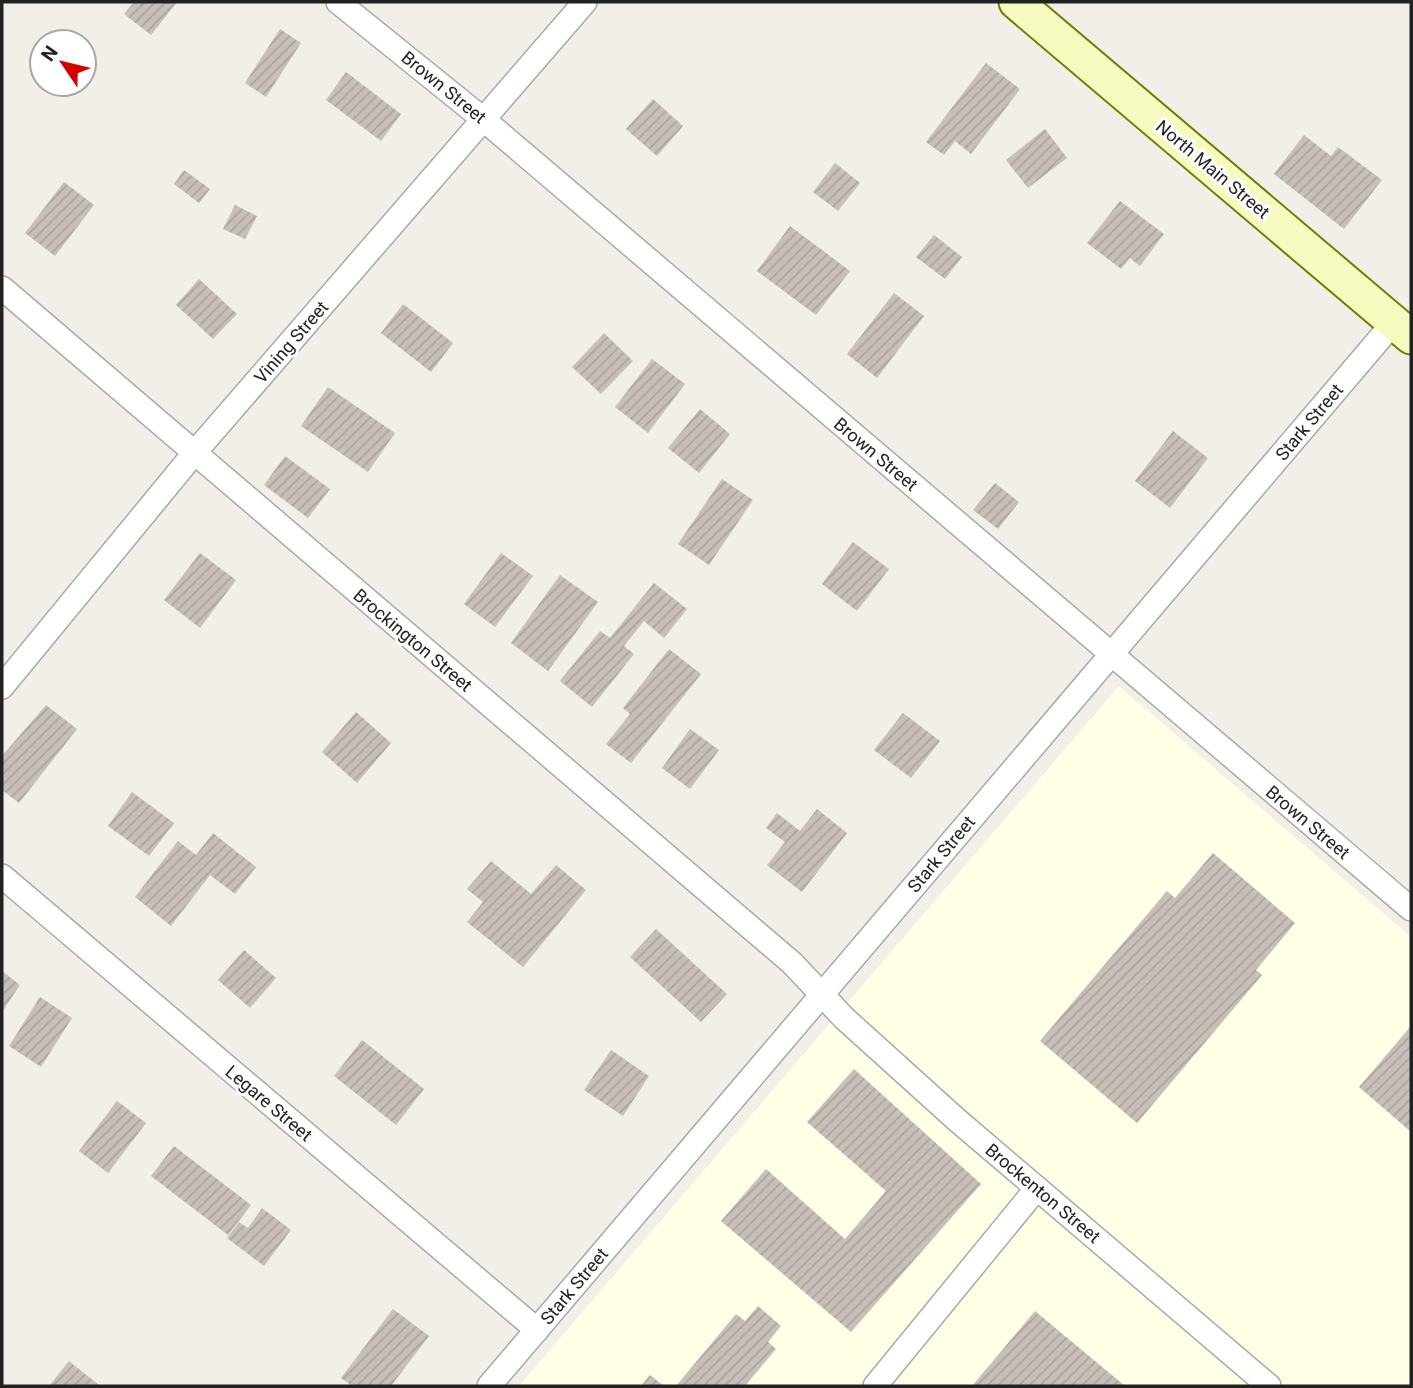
<svg xmlns="http://www.w3.org/2000/svg" width="1413" height="1388" viewBox="0 0 1413 1388" font-family="Roboto,sans-serif">
	<style>
		.education { fill: #ffffe5 }
		.building { fill: url(#building-hatch) }
		.lines { fill: none; stroke-linecap: round; stroke-linejoin: round }
		.minor-casing { stroke: #a9a9a9; stroke-width: 26 }
		.secondary-casing { stroke: #707d05; stroke-width: 37 }
		.minor { stroke: #fff; stroke-width: 23 }
		.secondary { stroke: #f7fabf; stroke-width: 33 }
		.labels { text-anchor: middle; dominant-baseline: central; stroke-width: 6; stroke-linejoin: round; paint-order: stroke }
		.street-label { font-size: 18px; fill: #222; stroke: #fff }
	</style>
	<defs>
		<pattern id="building-hatch" width="6" height="6" patternUnits="userSpaceOnUse" patternTransform="scale(1.75)"><rect width="6" height="6" fill="#c7bfb8"/><path d="M-1 1l2-2M0 6l6-6M5 7l2-2" fill="none" stroke="#aba49e"/></pattern>
	</defs>
	<rect width="100%" height="100%" fill="#f2efe9"/>
	<path class="education" d="M1119 686 1411 937V1386H519Z"/>
	<g class="building">
		<path d="M134 2H177L151 35 124 14Z"/>
		<path d="M280 29 301 43 266 97 245 83Z"/>
		<path d="M986 63 1020 89 971 154 955 141 944 155 926 142Z"/>
		<path d="M346 72 401 114 381 141 326 100Z"/>
		<path d="M653 99 683 126 657 156 626 129Z"/>
		<path d="M1045 129 1067 158 1028 188 1006 160Z"/>
		<path d="M1304 135 1331 156 1338 147 1382 180 1344 229 1274 174Z"/>
		<path d="M835 163 860 183 838 211 813 192Z"/>
		<path d="M184 170 210 189 199 203 174 184Z"/>
		<path d="M64 182 94 205 55 256 25 233Z"/>
		<path d="M1120 201 1164 234 1140 266 1130 258 1121 269 1087 243Z"/>
		<path d="M235 205 257 216 245 239 223 229Z"/>
		<path d="M790 226 850 271 816 315 757 271Z"/>
		<path d="M934 235 962 257 945 279 916 257Z"/>
		<path d="M199 279 237 314 213 339 176 305Z"/>
		<path d="M894 293 924 316 877 378 847 354Z"/>
		<path d="M403 304 453 343 431 372 381 333Z"/>
		<path d="M604 333 633 361 601 394 572 367Z"/>
		<path d="M652 359 685 384 648 433 615 407Z"/>
		<path d="M328 387 395 433 368 472 301 426Z"/>
		<path d="M700 409 730 434 699 473 668 448Z"/>
		<path d="M1173 431 1208 458 1170 508 1135 481Z"/>
		<path d="M285 456 330 489 308 518 264 485Z"/>
		<path d="M722 479 753 500 709 565 678 544Z"/>
		<path d="M995 483 1019 502 998 529 973 510Z"/>
		<path d="M853 542 889 569 857 611 822 584Z"/>
		<path d="M200 553 236 580 200 628 164 600Z"/>
		<path d="M501 553 533 576 495 627 464 604Z"/>
		<path d="M560 575 598 602 548 671 511 643Z"/>
		<path d="M654 583 687 609 664 638 644 621 624 646 634 654 592 707 560 681 600 631 610 638Z"/>
		<path d="M669 649 701 674 631 763 606 744 630 714 623 708Z"/>
		<path d="M46 705 77 729 19 803 2 790V756Z"/>
		<path d="M356 712 391 743 357 783 322 752Z"/>
		<path d="M903 713 940 741 911 778 874 750Z"/>
		<path d="M690 729 719 750 690 789 662 768Z"/>
		<path d="M132 792 174 823 149 856 108 826Z"/>
		<path d="M817 809 847 833 802 892 767 865 785 842 766 828 777 813 800 831Z"/>
		<path d="M213 833 256 867 235 894 210 875 171 926 135 897 178 841 196 855Z"/>
		<path d="M1213 853 1295 923 1256 970 1262 975 1137 1123 1040 1041 1167 891 1175 898Z"/>
		<path d="M491 861 531 894 556 865 586 890 523 967 467 922 483 902 467 889Z"/>
		<path d="M656 929 727 994 701 1022 630 957Z"/>
		<path d="M244 950 276 978 250 1008 218 980Z"/>
		<path d="M2 971 20 985 2 1012Z"/>
		<path d="M40 997 72 1018 41 1067 9 1046Z"/>
		<path d="M1411 1026V1132L1359 1087Z"/>
		<path d="M362 1040 424 1089 396 1125 334 1076Z"/>
		<path d="M611 1050 649 1076 623 1116 584 1090Z"/>
		<path d="M854 1069 981 1184 851 1332 721 1221 766 1169 845 1239 886 1191 807 1122Z"/>
		<path d="M117 1101 146 1123 108 1173 79 1151Z"/>
		<path d="M174 1146 251 1205 228 1235 151 1176Z"/>
		<path d="M262 1208 291 1230 264 1266 227 1238 239 1222 248 1228Z"/>
		<path d="M758 1306 781 1326 768 1342 776 1349 745 1386H676L736 1314 745 1321Z"/>
		<path d="M393 1309 429 1336 391 1386H352L341 1378Z"/>
		<path d="M1035 1311 1125 1386H972Z"/>
		<path d="M69 1361 100 1386H49Z"/>
		<path d="M650 1375 664 1386H641Z"/>
	</g>
	<g class="lines">
		<defs>
			<g id="minor">
				<path d="M338 2 483 119 1411 909"/>
				<path d="M2 288 792 963 844 1018 957 1120 1269 1386"/>
				<path d="M2 687 196 451 585 2"/>
				<path d="M2 876 537 1330"/>
				<path d="M489 1386 1394 322"/>
				<path d="M875 1386 1037 1188"/>
			</g>
			<path id="secondary" d="M1016 2 1411 337"/>
		</defs>
		<use href="#minor" class="minor-casing"/>
		<use href="#secondary" class="secondary-casing"/>
		<use href="#minor" class="minor"/>
		<use href="#secondary" class="secondary"/>
	</g>
	<g class="labels">
		<g class="street-label">
			<text transform="translate(444 87) rotate(39)">Brown Street</text>
			<text transform="translate(1213 169) rotate(40)">North Main Street</text>
			<text transform="translate(291 342) rotate(-49)">Vining Street</text>
			<text transform="translate(1309 422) rotate(-50)">Stark Street</text>
			<text transform="translate(876 454) rotate(40)">Brown Street</text>
			<text transform="translate(413 640) rotate(40)">Brockington Street</text>
			<text transform="translate(1308 822) rotate(40)">Brown Street</text>
			<text transform="translate(941 854) rotate(-50)">Stark Street</text>
			<text transform="translate(269 1103) rotate(40)">Legare Street</text>
			<text transform="translate(1043 1193) rotate(40)">Brockenton Street</text>
			<text transform="translate(574 1286) rotate(-50)">Stark Street</text>
		</g>
	</g>
	<rect width="1413" height="1388" fill="none" stroke="#222222" stroke-width="7"/>
	<g transform="translate(63 63) rotate(305)"><circle r="33" fill="#ffffff" stroke="#a7a7a7" stroke-width="2"/>
	<path d="M0-5L12 26L0 18L-12 26Z" fill="#d40000"/>
	<text y="-10" font-size="19" font-weight="bold" text-anchor="middle" fill="#222222">N</text>
	</g>
</svg>
